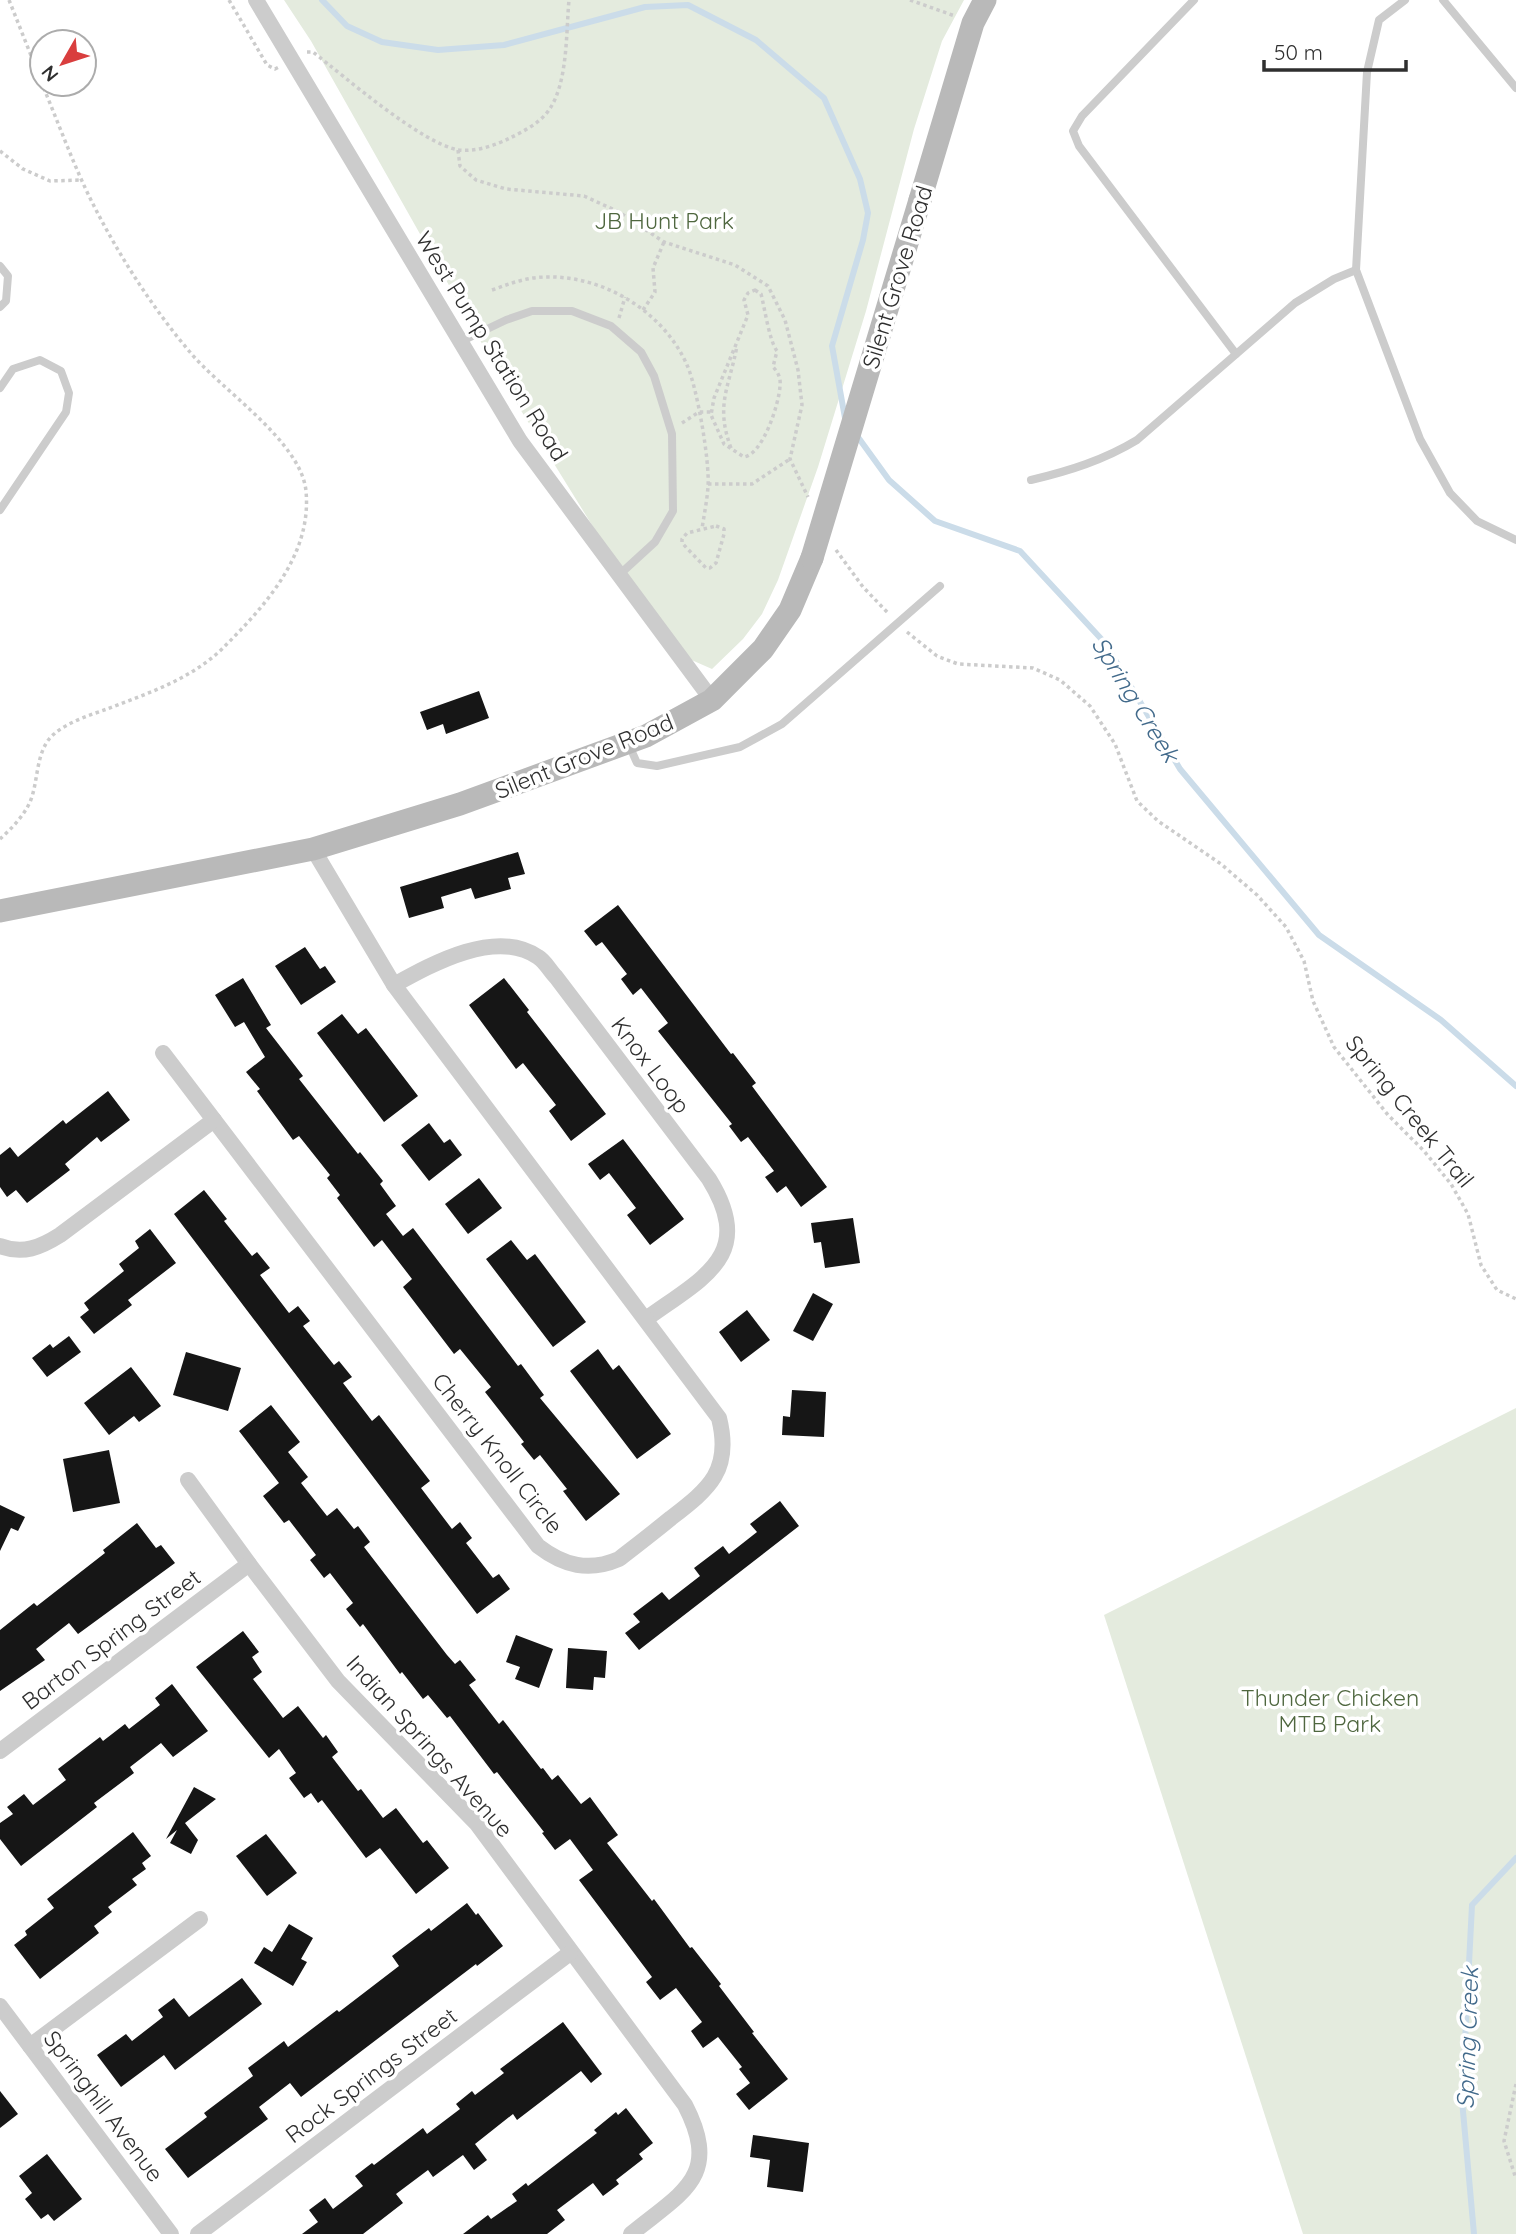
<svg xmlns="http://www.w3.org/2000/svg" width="1516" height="2234" viewBox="0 0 1516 2234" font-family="Quicksand,sans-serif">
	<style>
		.green { fill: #e4ebde }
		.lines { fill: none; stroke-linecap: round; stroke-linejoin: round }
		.stream { stroke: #cbdce9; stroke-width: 6 }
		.building { fill: #161616 }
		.path { stroke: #ccc; stroke-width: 3.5; stroke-dasharray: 3.5 3.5; stroke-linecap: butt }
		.lane { stroke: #ccc; stroke-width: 8 }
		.street { stroke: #ccc; stroke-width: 16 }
		.secondary { stroke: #b9b9b9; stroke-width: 23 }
		.secondary-bridge { stroke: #b9b9b9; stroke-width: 23 }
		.labels { text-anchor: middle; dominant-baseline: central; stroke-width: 7; stroke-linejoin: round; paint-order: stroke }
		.park-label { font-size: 23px; fill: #4f673f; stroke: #fff }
		.street-label { font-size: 23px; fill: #2f2f2f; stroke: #fff }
		.water-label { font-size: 24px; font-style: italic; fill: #426a8b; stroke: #fff }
	</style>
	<rect width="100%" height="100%" fill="#fff"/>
	<g class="green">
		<path d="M284 0H964L942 41 914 129 866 311 818 467 778 580 762 614 743 639 712 669 687 658 623 575 507 388 311 41Z"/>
		<path d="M1516 1408V2234H1303L1104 1615Z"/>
	</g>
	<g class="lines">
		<g class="stream">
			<path d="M322 0 347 26 382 42 438 50 504 45 645 7 688 5 756 40 824 98 860 179 868 213 863 240 832 346 845 418"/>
			<path d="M855 433 889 480 935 521 1020 551 1105 643 1180 769 1319 935 1441 1020 1516 1086"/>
			<path d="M1474 2234 1462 2100 1472 1905 1516 1858"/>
		</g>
	</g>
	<g class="building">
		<path d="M479 691 489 718 446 734 443 724 427 730 420 712Z"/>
		<path d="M518 852 525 874 508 878 511 889 475 899 471 888 441 897 444 908 409 918 400 887Z"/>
		<path d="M618 905 731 1054 733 1053 756 1083 752 1086 827 1187 801 1207 786 1186 777 1193 765 1177 774 1171 748 1137 741 1142 729 1126 732 1124 658 1031 668 1023 641 988 633 995 621 979 627 974 602 942 596 946 584 931Z"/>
		<path d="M305 947 320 969 325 966 336 982 301 1005 275 966Z"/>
		<path d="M243 978 271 1025 266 1028 303 1076 299 1079 358 1154 360 1152 383 1181 380 1184 396 1206 386 1214 403 1236 413 1228 518 1366 521 1364 544 1395 540 1398 620 1494 586 1521 563 1491 567 1489 540 1455 534 1460 521 1444 524 1442 485 1392 491 1387 460 1349 454 1354 403 1287 412 1279 382 1240 374 1247 337 1198 340 1195 327 1178 330 1175 299 1136 293 1140 257 1091 260 1089 246 1072 265 1057 244 1022 235 1027 215 995Z"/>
		<path d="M504 978 529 1010 527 1012 606 1114 571 1141 549 1111 556 1105 523 1063 516 1069 469 1005Z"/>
		<path d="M342 1014 358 1034 366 1028 418 1096 384 1122 317 1033Z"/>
		<path d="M108 1091 130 1120 101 1142 97 1137 65 1164 70 1170 27 1203 16 1190 7 1197 0 1187V1155L10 1147 18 1157 63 1120 66 1124Z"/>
		<path d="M429 1123 444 1143 450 1139 462 1155 429 1181 401 1145Z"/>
		<path d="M623 1139 684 1219 650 1245 627 1215 636 1208 609 1173 600 1180 588 1164Z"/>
		<path d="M479 1178 502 1208 468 1234 445 1204Z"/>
		<path d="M204 1190 227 1219 224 1221 252 1256 257 1252 270 1268 260 1275 289 1313 298 1306 310 1321 303 1326 334 1365 339 1361 352 1377 343 1383 372 1421 379 1415 430 1481 421 1488 452 1529 460 1522 472 1538 466 1543 493 1578 499 1574 510 1589 477 1614 174 1214Z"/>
		<path d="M853 1218 860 1263 825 1268 821 1242 814 1243 811 1223Z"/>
		<path d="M150 1229 176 1263 128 1300 132 1305 94 1334 80 1317 89 1310 84 1303 124 1271 119 1264 139 1248 135 1241Z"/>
		<path d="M511 1240 527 1260 535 1254 586 1322 553 1347 486 1259Z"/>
		<path d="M813 1293 833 1304 813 1341 793 1331Z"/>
		<path d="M747 1310 770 1340 741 1362 719 1332Z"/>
		<path d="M69 1336 81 1352 47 1377 32 1358 50 1344 53 1348Z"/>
		<path d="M598 1349 613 1370 619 1365 671 1434 637 1459 570 1371Z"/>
		<path d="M186 1352 241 1368 228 1411 173 1395Z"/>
		<path d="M131 1367 161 1406 139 1422 134 1416 109 1435 84 1403Z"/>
		<path d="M792 1390 826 1392 824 1437 782 1435 783 1416 790 1417Z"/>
		<path d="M271 1405 300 1442 288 1452 308 1477 301 1483 327 1516 337 1508 354 1529 358 1526 370 1542 364 1547 447 1655 455 1664 460 1660 476 1680 469 1685 499 1724 503 1720 541 1769 543 1768 552 1780 558 1775 581 1804 590 1797 618 1835 607 1843 652 1901 654 1899 690 1948 692 1947 721 1984 719 1986 754 2032 752 2033 788 2079 749 2110 736 2094 750 2083 739 2069 742 2067 718 2037 703 2048 691 2031 702 2022 676 1988 660 2000 646 1982 652 1977 579 1880 593 1870 570 1839 555 1850 542 1833 544 1832 497 1772 494 1774 450 1716 447 1718 428 1695 423 1699 402 1672 400 1674 363 1624 360 1627 346 1609 353 1603 330 1573 324 1578 310 1560 316 1555 289 1520 284 1523 263 1496 279 1483 239 1431Z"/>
		<path d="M109 1450 120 1503 73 1512 63 1459Z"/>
		<path d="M780 1501 799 1526 639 1650 625 1633 640 1622 633 1614 662 1592 669 1600 700 1576 694 1568 723 1546 729 1554 757 1532 750 1524Z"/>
		<path d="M0 1505 25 1517 18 1531 11 1528 0 1551Z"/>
		<path d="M137 1523 156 1548 161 1545 175 1563 78 1634 69 1623 36 1649 45 1660 0 1691V1630L34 1603 37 1606 105 1553 103 1550Z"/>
		<path d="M243 1631 259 1652 252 1657 262 1672 253 1679 283 1718 298 1706 323 1738 326 1735 338 1752 332 1757 358 1791 361 1789 383 1818 396 1808 423 1843 427 1840 449 1868 416 1894 380 1848 366 1858 322 1800 318 1803 311 1793 304 1798 289 1778 296 1773 279 1749 269 1758 196 1667Z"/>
		<path d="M516 1635 553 1649 539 1688 515 1679 520 1667 506 1662Z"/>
		<path d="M568 1648 607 1651 605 1678 594 1677 593 1690 566 1688Z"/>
		<path d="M172 1684 208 1731 173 1757 161 1743 130 1767 134 1773 94 1803 97 1807 21 1866 0 1839V1823L13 1814 7 1807 24 1794 33 1805 66 1780 58 1769 100 1737 103 1741 125 1724 129 1729 160 1705 155 1698Z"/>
		<path d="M194 1787 216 1799 185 1823 198 1840 191 1854 170 1843 177 1830 166 1839Z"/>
		<path d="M133 1832 151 1856 142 1863 146 1869 132 1879 137 1885 108 1907 112 1912 94 1926 99 1933 40 1979 14 1945 27 1935 25 1931 54 1908 47 1899Z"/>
		<path d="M266 1834 297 1873 267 1896 236 1856Z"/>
		<path d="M467 1903 476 1915 478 1913 503 1946 477 1966 476 1964 301 2097 290 2083 259 2107 268 2119 188 2178 165 2149 207 2117 204 2113 253 2076 248 2068 284 2041 288 2047 337 2010 339 2012 399 1966 392 1956 429 1928 431 1931Z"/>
		<path d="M289 1924 313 1938 301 1959 307 1962 293 1986 254 1963 264 1947 272 1952Z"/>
		<path d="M242 1978 262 2004 175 2070 164 2055 121 2087 97 2055 126 2034 132 2041 163 2017 158 2010 174 1998 189 2017Z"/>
		<path d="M563 2022 602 2074 591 2083 581 2071 517 2120 513 2114 475 2144 487 2160 474 2170 463 2155 433 2177 428 2170 396 2194 403 2203 363 2234H302L318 2222 309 2210 325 2198 333 2209 363 2186 355 2176 372 2163 374 2165 423 2128 427 2134 460 2109 456 2104 472 2091 475 2095 504 2073 500 2069Z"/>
		<path d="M0 2091 18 2114 0 2128Z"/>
		<path d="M626 2108 653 2143 639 2154 643 2159 616 2180 619 2184 603 2196 593 2183 557 2210 565 2220 547 2234H463L488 2215 491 2219 517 2201 512 2194 526 2183 528 2186 597 2133 594 2130 616 2112 618 2115Z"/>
		<path d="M753 2135 809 2143 803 2192 767 2187 770 2160 750 2157Z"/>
		<path d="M47 2154 82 2199 54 2221 48 2214 41 2219 25 2199 32 2193 19 2176Z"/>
	</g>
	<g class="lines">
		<g class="path">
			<path d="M9 0 42 83"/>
			<path d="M229 0 267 65 275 69 279 67"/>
			<path d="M910 0 955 16"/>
			<path d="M307 52H313C345 77 422 144 459 150 476 152 496 145 510 138 524 131 540 123 549 110 568 83 566 32 569 0"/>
			<path d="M458 150 460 166 476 180 506 189 584 196 619 212 664 242 735 265 768 286 785 320 798 370 802 405 790 459 808 497"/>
			<path d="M0 151 23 169 50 181 82 180"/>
			<path d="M492 290C506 285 519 280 533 278 595 270 662 308 687 365 697 387 710 462 708 487 707 501 704 515 702 529"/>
			<path d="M755 290 761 294C765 309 769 340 777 351L773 367C778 372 781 378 780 386 779 404 763 454 744 457L724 444 711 415 714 398 748 315 744 300 748 293Z"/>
			<path d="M643 310 655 292 653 268 664 242"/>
			<path d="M619 318 625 297"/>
			<path d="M682 423 699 412H711"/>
			<path d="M731 448C715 405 729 388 737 346"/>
			<path d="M708 484H752L790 459"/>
			<path d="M716 526 724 529V534L716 563 710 568H706L682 543V539L687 533Z"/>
			<path d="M836 550 863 587 889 614"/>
			<path d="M907 632 937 656 958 664 1033 668 1060 680 1090 706 1115 744 1137 801 1158 821 1221 864 1257 895 1286 927 1304 961 1313 1001 1334 1047 1388 1115 1424 1151 1451 1184 1468 1214 1481 1265 1497 1290 1516 1299"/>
			<path d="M0 839C11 829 23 817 30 802 39 781 35 750 54 734 68 722 90 715 107 709 148 693 190 680 223 648 265 606 312 555 306 491 301 441 220 389 189 351 152 307 120 257 94 206 74 167 59 124 42 84"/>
			<path d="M1516 2084 1504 2141 1516 2179"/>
		</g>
		<g class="lane">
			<path d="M1194 0 1082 116 1073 131 1079 146 1236 354"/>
			<path d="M1405 0 1379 20 1367 72 1356 270 1420 439 1450 493 1477 521 1516 540"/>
			<path d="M1443 0 1516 88"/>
			<path d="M0 266 8 276 6 301 0 307"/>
			<path d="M460 342 506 320 532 311H572L611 326 641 352 654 376 672 434 673 511 655 542 619 575"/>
			<path d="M0 388 13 369 40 360 61 371 69 393 66 412 0 510"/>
			<path d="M1031 480C1069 471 1104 460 1137 440L1295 303 1334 279 1356 270"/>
			<path d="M629 745 637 763 657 766 740 747 782 724 940 586"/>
		</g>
		<g class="street">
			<path d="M256 0 520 441 712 700"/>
			<path d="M394 985C432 964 496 928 538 957 545 961 550 971 556 977L709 1179C757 1256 702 1278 646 1319"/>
			<path d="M163 1053 538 1546C564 1566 589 1572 619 1559 637 1545 654 1532 671 1518 710 1488 732 1470 719 1418L394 985 313 849"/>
			<path d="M0 1246C23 1255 41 1247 60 1235L214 1120"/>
			<path d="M188 1480 249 1564 338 1681 477 1824 685 2105C722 2177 682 2192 631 2234"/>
			<path d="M0 1751 249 1564"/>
			<path d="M0 2006 171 2234"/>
			<path d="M30 2046 200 1919"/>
			<path d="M198 2234 570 1953"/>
		</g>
		<g class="secondary">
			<path d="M920 200 973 23 985 0"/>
			<path d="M0 911 313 849 460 804 646 736 712 700 763 649 790 610 812 558"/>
		</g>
		<path class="secondary-bridge" d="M812 558 920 200"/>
	</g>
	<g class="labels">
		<g class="park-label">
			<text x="664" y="220">JB Hunt Park</text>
			<text x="1330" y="1697">Thunder Chicken<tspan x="1330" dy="26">MTB Park</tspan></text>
		</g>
		<g class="street-label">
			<text transform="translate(897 277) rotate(-73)">Silent Grove Road</text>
			<text transform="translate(492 346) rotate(58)">West Pump Station Road</text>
			<text transform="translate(584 756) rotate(-22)">Silent Grove Road</text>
			<text transform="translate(651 1065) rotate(53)">Knox Loop</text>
			<text transform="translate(1410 1111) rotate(51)">Spring Creek Trail</text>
			<text transform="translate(498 1453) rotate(52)">Cherry Knoll Circle</text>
			<text transform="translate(111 1639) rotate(-37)">Barton Spring Street</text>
			<text transform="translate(430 1746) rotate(48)">Indian Springs Avenue</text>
			<text transform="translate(371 2075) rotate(-37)">Rock Springs Street</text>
			<text transform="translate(104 2106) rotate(53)">Springhill Avenue</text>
		</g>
		<g class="water-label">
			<text transform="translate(1136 699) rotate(58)">Spring Creek</text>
			<text transform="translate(1467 2038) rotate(-88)">Spring Creek</text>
		</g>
	</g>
	<g transform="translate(63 63) rotate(231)"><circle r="33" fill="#ffffff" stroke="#acacac" stroke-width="2"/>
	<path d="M0-5L12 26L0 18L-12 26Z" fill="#d93e3e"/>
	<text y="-10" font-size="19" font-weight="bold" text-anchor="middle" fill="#2f2f2f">N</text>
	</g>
	<path d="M1264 60v10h142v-10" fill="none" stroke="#2f2f2f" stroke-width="3.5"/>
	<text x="1274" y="60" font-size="21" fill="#2f2f2f" stroke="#ffffff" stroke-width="5" paint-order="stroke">50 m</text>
</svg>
